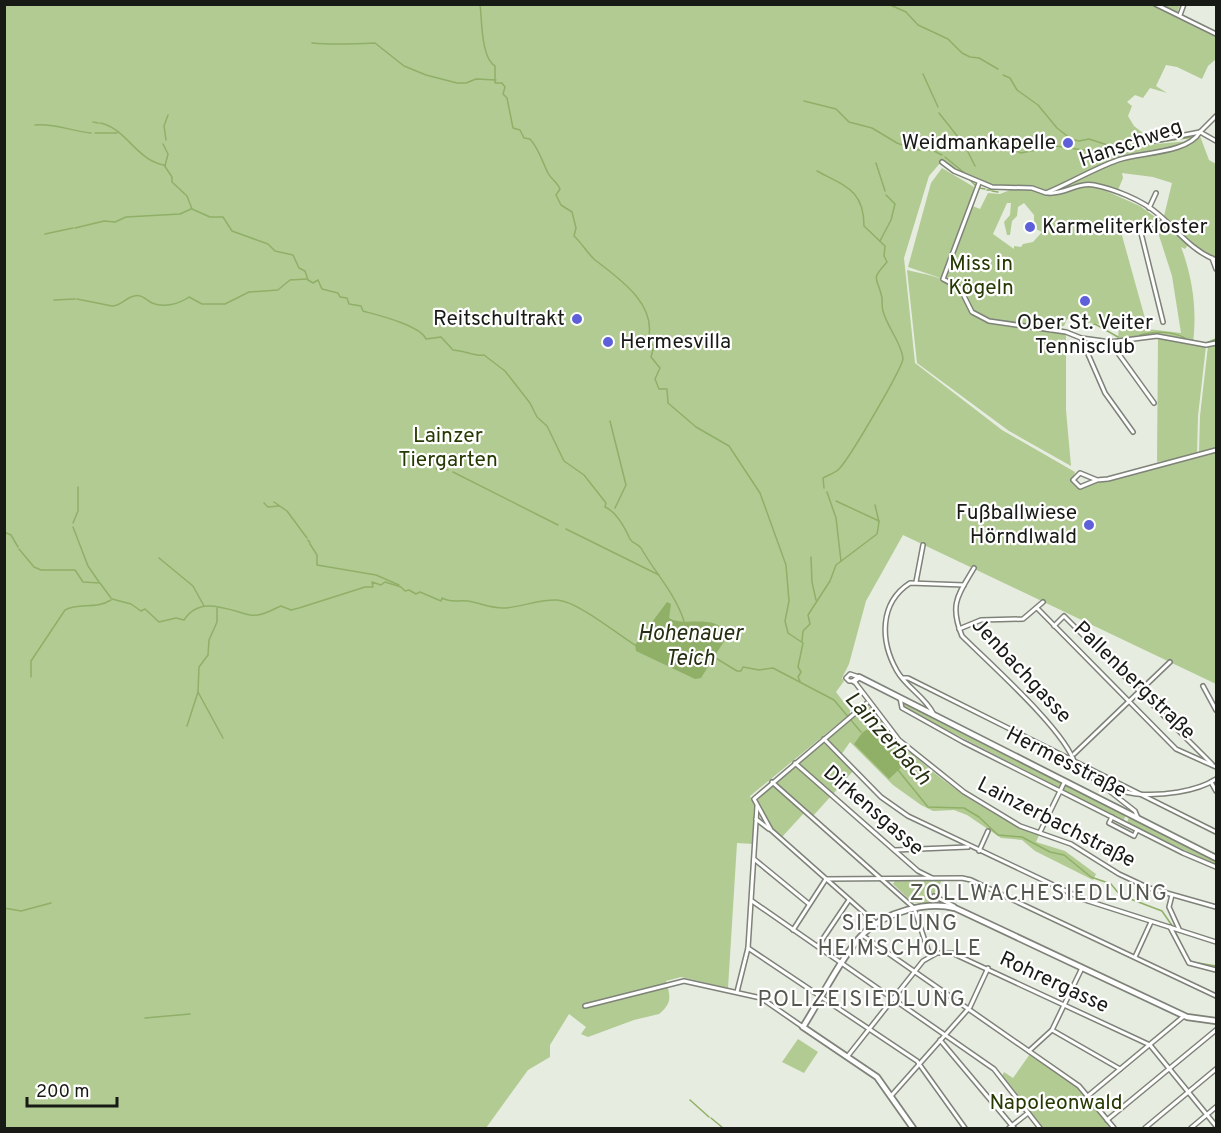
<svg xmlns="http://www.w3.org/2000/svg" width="1221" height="1133" viewBox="0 0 1221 1133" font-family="Overpass,sans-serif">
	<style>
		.green { fill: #b2cb93; fill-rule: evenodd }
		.water { fill: #90af67 }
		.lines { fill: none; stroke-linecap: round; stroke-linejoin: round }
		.stream { stroke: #90af67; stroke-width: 1.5 }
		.street-casing { stroke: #7e8278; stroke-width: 6 }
		.secondary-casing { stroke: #7e8278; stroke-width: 8 }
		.street { stroke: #fff; stroke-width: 3 }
		.secondary { stroke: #fff; stroke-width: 4.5 }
		.poi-dot { fill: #5d60d8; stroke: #fff; stroke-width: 2 }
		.labels { text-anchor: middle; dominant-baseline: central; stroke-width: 4.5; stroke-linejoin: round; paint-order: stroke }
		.poi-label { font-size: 21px; fill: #181a16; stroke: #fff; text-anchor: end }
		.street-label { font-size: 21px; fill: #181a16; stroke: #fff }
		.park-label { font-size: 21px; fill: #263902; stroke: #fff }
		.water-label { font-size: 22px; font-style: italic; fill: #243011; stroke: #fff }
		.neighbourhood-label { font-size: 22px; letter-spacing: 1.5px; fill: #54584f; stroke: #fff }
	</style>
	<rect width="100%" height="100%" fill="#e6ece0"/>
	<g class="green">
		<path d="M4 5H1180L1177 13 1216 31V59L1208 66 1202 79 1177 67 1166 65 1156 86 1167 93 1150 88 1143 98 1135 95 1127 102 1132 106 1128 116 1134 126 1157 144 1188 141 1200 136 1209 160 1216 164V258L1189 242 1164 216 1172 183 1153 177 1122 173 1123 178 1118 190 1097 187 1140 206 1162 222 1121 232 1148 329 1181 333 1172 276 1156 226 1165 224 1188 245 1185 249 1181 247C1193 279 1197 309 1193 343L1206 346 1198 416 1197 454 1177 460 1157 462 1158 338H1167L1158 335 1118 338 1119 327C1100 327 1095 319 1073 325V321L1067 319 1064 326C1046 329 992 325 976 314 966 306 966 291 955 283L908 267 931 183 942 168 974 187 970 205 980 209 988 193 1000 194 1010 190 993 187 941 162 929 176 904 258 915 363 1002 430 1075 472 1072 482 1077 488 1149 467 1181 462 1216 451V684L903 535 866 601 849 664 842 678 844 681 836 692 850 710V714L750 796 754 805 753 844 737 843 728 988 681 977 666 981C670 995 673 1003 659 1014L634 1020 588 1037 581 1034 586 1027 569 1014 550 1045V1057L528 1070 486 1128H5ZM1007 203H1011L1010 215 1004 222 1007 235H1010L1012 221 1017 216 1018 207 1024 203 1034 215V228L1042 232 1033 242 1023 244 1021 247 1014 246V249L993 234Z"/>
		<path d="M907 270C923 274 946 277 958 288 973 302 962 313 989 323L1066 333V410L1071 466 1009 431 917 363Z"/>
		<path d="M1216 345V448L1199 453 1200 416 1208 346Z"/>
		<path d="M904 702 1061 782 1060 788 906 709 903 707Z"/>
		<path d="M867 705C881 713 891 735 904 746 942 783 990 816 1040 833L1036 842 1065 851 1096 874 1093 880 1035 851 1022 840 1001 838 967 815 954 810 933 811 921 805 893 785 850 742 841 755 827 740 828 737Z"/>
		<path d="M824 743 853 771 833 794 799 764Z"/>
		<path d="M795 765 831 796 813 816 775 782Z"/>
		<path d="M1066 784 1126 814 1124 820 1062 790Z"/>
		<path d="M772 785 804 813 782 837 773 829 757 801 756 798Z"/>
		<path d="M1129 817 1216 861V865L1127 823Z"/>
		<path d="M923 880H942L929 903H913L893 884 895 881Z"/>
		<path d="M798 1039 818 1052 804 1073 782 1062Z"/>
		<path d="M1030 1054 1080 1089 1113 1128H1042L1002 1076 1004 1072 1013 1078Z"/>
	</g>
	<g class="water">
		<path d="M667 602 671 604 669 618C685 628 715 612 728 635L701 678 695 679 636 651 635 645Z"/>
		<path d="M869 728 906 763 889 779 854 744 862 733Z"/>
	</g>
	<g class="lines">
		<g class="stream">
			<path d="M480 4C482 20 481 58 495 66V83H502L505 87 503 94 507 98 513 128 520 130 524 138 530 139C539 149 542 161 548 173 551 179 557 182 560 189L556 195 561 205 572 212 576 228 574 236C581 242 587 253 595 260 617 277 658 304 648 340L654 346 651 357 660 368 655 379 659 389H667L668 403 696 427 729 446 760 493 786 565 789 601 785 621 788 633 803 643 798 667 801 672 798 677 800 681"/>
			<path d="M888 4 906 12 918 25 948 39 962 53 970 57 979 58 998 69"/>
			<path d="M312 43C333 45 355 44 375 43L404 66 426 75 457 83H466L476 79 496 80"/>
			<path d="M923 74 938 107"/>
			<path d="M1003 75 1010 78 1017 90 1038 105 1057 128 1071 139 1079 141 1089 139 1117 148 1155 142"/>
			<path d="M804 101 836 109 849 122 872 128 897 143 916 150H932L942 155"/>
			<path d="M939 113 958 137"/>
			<path d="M93 122 98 123"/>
			<path d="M100 123C126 128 136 160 164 165L172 177V182L187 196 192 209 210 217H223L232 231 268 244 275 251 293 255 299 268 305 271 308 280 313 283 318 280 322 289 338 293 340 297 347 298 349 304 361 306 363 311C377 315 420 325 426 339L441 337 453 350C461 350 479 357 484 355L505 371 530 403 537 417 547 426 564 461 584 475 606 503 605 507C617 512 625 528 630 539 632 543 638 544 641 548 655 573 675 593 684 621"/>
			<path d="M35 125C54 123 71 131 91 133"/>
			<path d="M95 133H117"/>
			<path d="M961 138 975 166"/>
			<path d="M991 139 1021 153 1056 146 1090 151 1114 148"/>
			<path d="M166 140 164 126 168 115"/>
			<path d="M1160 142 1193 137"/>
			<path d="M163 144 168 154 165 166"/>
			<path d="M945 157 967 175"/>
			<path d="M876 163 885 191"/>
			<path d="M817 171C845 186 864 190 864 226L885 246 884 256 887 262C869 282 878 276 882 298 882 302 882 307 883 311 887 327 901 342 903 358 904 366 849 459 839 469 835 473 828 475 823 478L824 488"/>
			<path d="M968 178 976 186"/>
			<path d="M979 188 985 189"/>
			<path d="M987 190H991"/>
			<path d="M992 191 998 192"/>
			<path d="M75 228 104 221 115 222 126 217 180 214 191 209"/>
			<path d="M45 234 73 228"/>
			<path d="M880 241 891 220 895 204 886 195"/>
			<path d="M279 289 290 280 307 279"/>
			<path d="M77 299 112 306C121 306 125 298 134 296 142 294 146 300 152 303 164 308 179 304 189 297L202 304H225L249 292 278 290"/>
			<path d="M54 300 75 299"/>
			<path d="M1055 329H1062"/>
			<path d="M1073 329 1095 324 1118 337"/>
			<path d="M1140 335C1154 331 1172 331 1185 338"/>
			<path d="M1206 343 1216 339"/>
			<path d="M610 421 626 485 615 508"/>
			<path d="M436 469H440"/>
			<path d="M444 469 448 470"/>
			<path d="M453 472 558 525"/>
			<path d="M827 492 836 518 841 561"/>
			<path d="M836 501 879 521"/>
			<path d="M274 502 287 511 307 538"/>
			<path d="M264 503 268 507 279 506"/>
			<path d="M73 523 78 511V487"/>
			<path d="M73 527 88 566 99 582"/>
			<path d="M566 529 659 575"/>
			<path d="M4 532 11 535 18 547"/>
			<path d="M308 540 310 543"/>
			<path d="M310 544 317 555V565L376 575 399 585"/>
			<path d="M19 549 34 567 41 570H75L83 582 100 583 111 598"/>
			<path d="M811 557 812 582 816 600"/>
			<path d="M159 558 193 586 204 606"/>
			<path d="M112 599 131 604 141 611 145 609 159 622 176 618 184 620C200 595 228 610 250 615 261 617 271 610 281 606L291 610 299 608 365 587H373L372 582 381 585 385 582 401 587 405 591 409 590 416 594 420 592 441 601 442 598C451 603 457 600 468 601 480 603 491 608 503 608 520 608 538 599 557 600 577 601 616 633 635 645"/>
			<path d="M802 641 803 631 810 624 808 615 830 581 836 565 877 534 879 522 875 505"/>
			<path d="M714 657 737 671H741L743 667 759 670 773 668 834 700 861 732"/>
			<path d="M31 677V661L65 610C80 602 95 610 111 600"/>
			<path d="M198 692 223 738"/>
			<path d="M187 726 198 692 199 667 208 655 209 640 217 622V608"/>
			<path d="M898 770 928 807 964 808 979 817 998 835 1022 837 1050 852 1064 855 1091 877 1111 884 1120 895 1162 911 1173 927"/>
			<path d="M4 908 21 911 51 903"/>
			<path d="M1175 931 1186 954"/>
			<path d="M1188 958 1192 962 1216 966"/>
			<path d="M145 1018 190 1014"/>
			<path d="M690 1100 709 1117"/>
			<path d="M711 1118 723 1128"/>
		</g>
		<defs>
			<g id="street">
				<path d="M1155 4 1216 34"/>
				<path d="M1180 15 1184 4"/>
				<path d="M1200 132 1216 141"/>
				<path d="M1154 141 1200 132 1216 116"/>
				<path d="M942 162 954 171 992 187 1032 188 1046 193C1070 183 1093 169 1118 160 1140 152 1187 154 1200 132"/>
				<path d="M979 183 943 279 960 288 972 312 989 321 1066 332 1081 338 1096 340 1110 342 1157 336 1206 345 1216 343"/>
				<path d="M1048 193C1064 195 1077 182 1094 185 1114 189 1142 200 1158 214 1177 230 1192 251 1216 260"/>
				<path d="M1149 208 1156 193"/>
				<path d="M1212 258 1216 269"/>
				<path d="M1163 322 1140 229 1142 226 1166 222"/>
				<path d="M1081 338 1105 393 1133 432"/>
				<path d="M1110 342 1154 403"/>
				<path d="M1097 480 1080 487 1073 480 1080 473 1097 480 1108 479 1216 450"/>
				<path d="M974 568C958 595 949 604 962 636 990 664 1066 731 1075 764L1135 811 1138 818"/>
				<path d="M916 582 923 545"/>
				<path d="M1037 608 1176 749 1216 767"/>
				<path d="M1054 626 1064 616 1212 764"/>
				<path d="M959 629 981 620 1023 619 1043 602"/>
				<path d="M859 677 850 674 846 678 849 681H854L899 740 964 792 1020 826 1071 844 1119 874 1149 888 1216 907"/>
				<path d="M903 678H908L1216 832"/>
				<path d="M1203 686 1216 710"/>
				<path d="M900 698 902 708 963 742 1183 853 1216 867"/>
				<path d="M867 703 754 799 771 830 877 924"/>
				<path d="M933 713C925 697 906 687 897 671 880 641 879 603 910 583L964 585"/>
				<path d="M824 739 881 797 908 816 1085 900 1216 942"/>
				<path d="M1074 754 1170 662"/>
				<path d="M795 763 918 871 932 878"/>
				<path d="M772 782 914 908 930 956"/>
				<path d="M1211 782 1216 791"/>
				<path d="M1108 790C1118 789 1127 793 1137 794 1161 796 1196 792 1216 779"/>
				<path d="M1112 817 1109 823 1134 836 1137 830"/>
				<path d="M756 819 769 829"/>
				<path d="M1040 832 1065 781"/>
				<path d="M895 850 968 847"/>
				<path d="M979 851 988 831"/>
				<path d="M754 859 809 904"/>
				<path d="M1172 895 1169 907 1179 929"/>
				<path d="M934 896 954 906"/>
				<path d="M752 901 994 1069 1040 1128"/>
				<path d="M1170 927 1189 963 1216 970"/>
				<path d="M793 930 826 879 962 878 971 880 1216 996"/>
				<path d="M862 935 1079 1086 1114 1128"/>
				<path d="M818 946 849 900"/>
				<path d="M748 948 917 1061 965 1128"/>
				<path d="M1135 957 1151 922"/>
				<path d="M737 992 748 948 757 806"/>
				<path d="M585 1006 684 981 761 998 803 1027"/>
				<path d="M1052 1030 1120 1069"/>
				<path d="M940 1040 1014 1128"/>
				<path d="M1029 1051 1052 1030 1082 968"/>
				<path d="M847 1057 923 961 937 953H952L1150 1045 1216 1126"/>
				<path d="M1089 1095 1184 1016"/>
				<path d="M891 1096 970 1007 988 968"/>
				<path d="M1107 1120 1216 1030"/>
				<path d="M1009 1128 1028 1113"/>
				<path d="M1145 1128 1216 1069"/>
				<path d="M1191 1128 1216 1107"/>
			</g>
			<g id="secondary">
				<path d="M854 681 859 677 1216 858"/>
				<path d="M913 1128 877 1077 803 1027C820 1000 843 954 864 933 886 912 926 901 955 908L1187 1017 1216 1021"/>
			</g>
		</defs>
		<use href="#street" class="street-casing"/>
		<use href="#secondary" class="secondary-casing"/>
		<use href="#street" class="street"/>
		<use href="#secondary" class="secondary"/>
	</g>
	<g class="poi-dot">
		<circle cx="1068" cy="143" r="6"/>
		<circle cx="1030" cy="227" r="6"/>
		<circle cx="1085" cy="301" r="6"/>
		<circle cx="577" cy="319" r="6"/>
		<circle cx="608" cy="342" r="6"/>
		<circle cx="1089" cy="525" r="6"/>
	</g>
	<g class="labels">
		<g class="poi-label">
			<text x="1056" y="143">Weidmankapelle</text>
			<text x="1042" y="227" text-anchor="start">Karmeliterkloster</text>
			<text x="565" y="319">Reitschultrakt</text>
			<text x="1085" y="323" text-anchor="middle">Ober St. Veiter<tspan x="1085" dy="24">Tennisclub</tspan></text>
			<text x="620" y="342" text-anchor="start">Hermesvilla</text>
			<text x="1077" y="513">Fußballwiese<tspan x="1077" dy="24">Hörndlwald</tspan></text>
		</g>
		<g class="street-label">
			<text transform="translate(1131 144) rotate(-19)">Hanschweg</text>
			<text transform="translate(1021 671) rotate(47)">Jenbachgasse</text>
			<text transform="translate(1134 681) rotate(44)">Pallenbergstraße</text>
			<text transform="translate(1066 763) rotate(27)">Hermesstraße</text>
			<text transform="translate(873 811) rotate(41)">Dirkensgasse</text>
			<text transform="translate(1056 823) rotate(27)">Lainzerbachstraße</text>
			<text transform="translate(1054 983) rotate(25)">Rohrergasse</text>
		</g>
		<g class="park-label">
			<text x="981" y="264">Miss in<tspan x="981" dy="24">Kögeln</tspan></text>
			<text x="448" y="436">Lainzer<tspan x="448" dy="24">Tiergarten</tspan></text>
			<text x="1056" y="1103">Napoleonwald</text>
		</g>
		<g class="water-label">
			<text x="690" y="634">Hohenauer<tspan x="690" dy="25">Teich</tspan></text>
			<text transform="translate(887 739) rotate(48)">Lainzerbach</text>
		</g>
		<g class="neighbourhood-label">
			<text x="1039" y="894">ZOLLWACHESIEDLUNG</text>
			<text x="900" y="924">SIEDLUNG<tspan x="900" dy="25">HEIMSCHOLLE</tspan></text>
			<text x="862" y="1000">POLIZEISIEDLUNG</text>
		</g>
	</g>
	<rect width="1221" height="1133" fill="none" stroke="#181a16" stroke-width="12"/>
	<path d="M27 1097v9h90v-9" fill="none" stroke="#181a16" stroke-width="3"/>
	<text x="36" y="1097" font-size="18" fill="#181a16" stroke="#ffffff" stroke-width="4.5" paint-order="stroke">200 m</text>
</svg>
